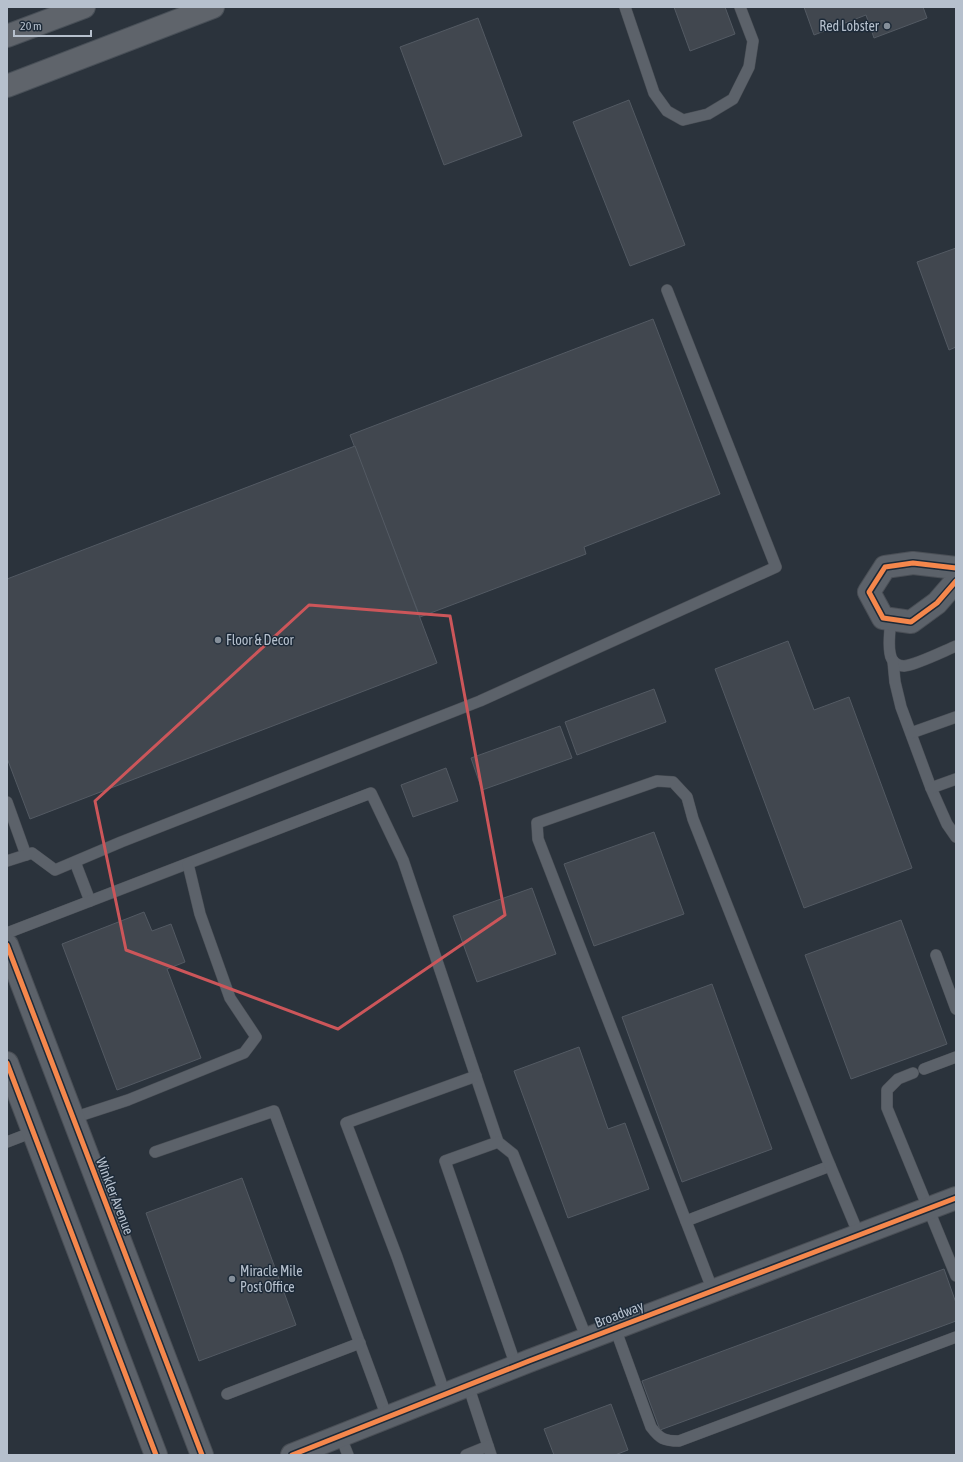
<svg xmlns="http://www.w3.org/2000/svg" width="963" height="1462" viewBox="0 0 963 1462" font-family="'Asap Condensed',sans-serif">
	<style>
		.building { fill: #41474f; stroke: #535a63 }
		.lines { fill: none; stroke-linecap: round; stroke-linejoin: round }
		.service-casing { stroke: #4a4f56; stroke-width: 12 }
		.minor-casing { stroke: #4a4f56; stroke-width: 24 }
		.tertiary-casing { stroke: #4a4f56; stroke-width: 24 }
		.primary-casing { stroke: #495058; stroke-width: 24 }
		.service { stroke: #5c626a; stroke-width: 11 }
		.minor { stroke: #5c626a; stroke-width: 22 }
		.tertiary { stroke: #5c626a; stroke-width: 22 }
		.primary { stroke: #5f646b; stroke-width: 22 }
		.cycleway-casing { stroke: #1d2a38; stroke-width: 8 }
		.cycleway { stroke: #f5874c; stroke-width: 5 }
		.marked { fill: none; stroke: #cc565a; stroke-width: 3; stroke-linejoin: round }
		.poi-dot { fill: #858f9a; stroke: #1d2a38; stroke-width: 1.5 }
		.labels { text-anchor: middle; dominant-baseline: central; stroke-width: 3; stroke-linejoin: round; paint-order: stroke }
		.poi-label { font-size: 14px; fill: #b6c0cd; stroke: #1d2a38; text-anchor: start }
		.street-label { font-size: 14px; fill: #b6c0cd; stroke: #1d2a38 }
	</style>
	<rect width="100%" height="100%" fill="#2b333c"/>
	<g class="building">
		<path d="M674 7H725L735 34 690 51Z"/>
		<path d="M804 7H923L927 18 874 38 866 15 814 35Z"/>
		<path d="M478 18 522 136 444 165 400 47Z"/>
		<path d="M629 100 685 245 630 266 573 122Z"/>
		<path d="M956 248V347L949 350 917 262Z"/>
		<path d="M653 319 720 494 584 547 586 554 420 617 350 435Z"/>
		<path d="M355 446 437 663 30 819 7 758V579Z"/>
		<path d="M788 641 814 710 849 697 912 868 804 908 715 669Z"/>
		<path d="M654 689 666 722 577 755 565 722Z"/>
		<path d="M560 726 572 758 482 790 471 758Z"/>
		<path d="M446 768 458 801 413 817 401 785Z"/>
		<path d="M654 832 684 914 594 946 564 864Z"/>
		<path d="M532 888 556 954 477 982 453 916Z"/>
		<path d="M144 912 152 931 171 924 185 962 167 969 201 1058 117 1090 62 944Z"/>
		<path d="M901 920 947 1044 851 1079 805 955Z"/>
		<path d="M712 984 772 1149 682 1182 622 1017Z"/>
		<path d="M579 1047 608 1129 625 1123 649 1189 568 1218 514 1071Z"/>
		<path d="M242 1178 296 1325 199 1361 146 1213Z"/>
		<path d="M944 1269 956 1303V1321L660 1430 642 1381Z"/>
		<path d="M611 1404 628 1450 615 1455H554L544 1429Z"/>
	</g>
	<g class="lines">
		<defs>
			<g id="service">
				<path d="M625 7 654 93 667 111 683 120 708 114 733 99 749 67 753 41 740 7"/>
				<path d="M891 619C890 630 888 643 890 653 891 661 897 666 904 666 916 665 944 651 956 646"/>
				<path d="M893 661 895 682 901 707 931 788 947 824 956 837"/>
				<path d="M911 733 956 717"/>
				<path d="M931 788 956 779"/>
				<path d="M7 802 26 855"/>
				<path d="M7 861 32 853 55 870 121 842 480 701 776 567 667 290"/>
				<path d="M75 862 90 901"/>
				<path d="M7 933 371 793 403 860 498 1142 513 1154 587 1339"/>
				<path d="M936 955 956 1009"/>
				<path d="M924 1069 956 1057"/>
				<path d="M913 1073 898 1079 887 1090V1108L956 1276"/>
				<path d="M73 1118 128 1100 244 1053 256 1037 230 998 200 914 188 864"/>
				<path d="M7 1142 33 1132"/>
				<path d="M498 1142 445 1161 516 1366"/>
				<path d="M155 1152 274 1111 387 1417"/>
				<path d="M686 1221 830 1166"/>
				<path d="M713 1291 538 839 537 823 657 781 673 782 687 797 693 819 826 1156 859 1235"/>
				<path d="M615 1328 651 1427C660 1439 664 1441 679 1441L956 1337"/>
				<path d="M468 1385 488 1446"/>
				<path d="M227 1394 360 1343"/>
				<path d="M445 1394 397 1257 346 1123 476 1076"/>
				<path d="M340 1435 348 1455"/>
				<path d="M466 1455 488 1446 491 1455"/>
			</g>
			<g id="minor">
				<path d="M956 568 913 563 885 567 869 592 883 618 911 622 937 603 956 581"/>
				<path d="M292 1455 529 1361 956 1198"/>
			</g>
			<g id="tertiary">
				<path d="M7 945 202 1455"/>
				<path d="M7 1063 156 1455"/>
			</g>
			<g id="primary">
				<path d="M7 36 84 7"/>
				<path d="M7 86 213 7"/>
			</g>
		</defs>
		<use href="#service" class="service-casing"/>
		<use href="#minor" class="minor-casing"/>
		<use href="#tertiary" class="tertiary-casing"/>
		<use href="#primary" class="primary-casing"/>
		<use href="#service" class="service"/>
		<use href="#minor" class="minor"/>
		<use href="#tertiary" class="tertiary"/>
		<use href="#primary" class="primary"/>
		<defs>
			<g id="cycleway">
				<path d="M956 568 913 563 885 567 869 592 883 618 911 622 937 603 956 581"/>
				<path d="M7 945 202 1455"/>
				<path d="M7 1063 156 1455"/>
				<path d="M292 1455 529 1361 956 1198"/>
			</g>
		</defs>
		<use href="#cycleway" class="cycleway-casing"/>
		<use href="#cycleway" class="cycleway"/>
	</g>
	<path class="marked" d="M309 605 450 616 505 915 338 1029 126 950 95 801Z"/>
	<g class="poi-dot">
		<circle cx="887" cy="26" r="4"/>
		<circle cx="218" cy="640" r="4"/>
		<circle cx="232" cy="1279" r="4"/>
	</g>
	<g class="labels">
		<g class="poi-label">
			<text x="879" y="26" text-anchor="end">Red Lobster</text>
			<text x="226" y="640">Floor &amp; Decor</text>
			<text x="240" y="1271">Miracle Mile<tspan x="240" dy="16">Post Office</tspan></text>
		</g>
		<g class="street-label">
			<text transform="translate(115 1196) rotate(69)">Winkler Avenue</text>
			<text transform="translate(619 1314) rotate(-21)">Broadway</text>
		</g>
	</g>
	<rect width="963" height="1462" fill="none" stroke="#b6c0cd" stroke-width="16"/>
	<path d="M14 30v6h77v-6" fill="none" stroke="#b6c0cd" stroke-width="2"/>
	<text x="20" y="30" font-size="12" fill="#b6c0cd" stroke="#1d2a38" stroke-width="3" paint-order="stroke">20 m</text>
</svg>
